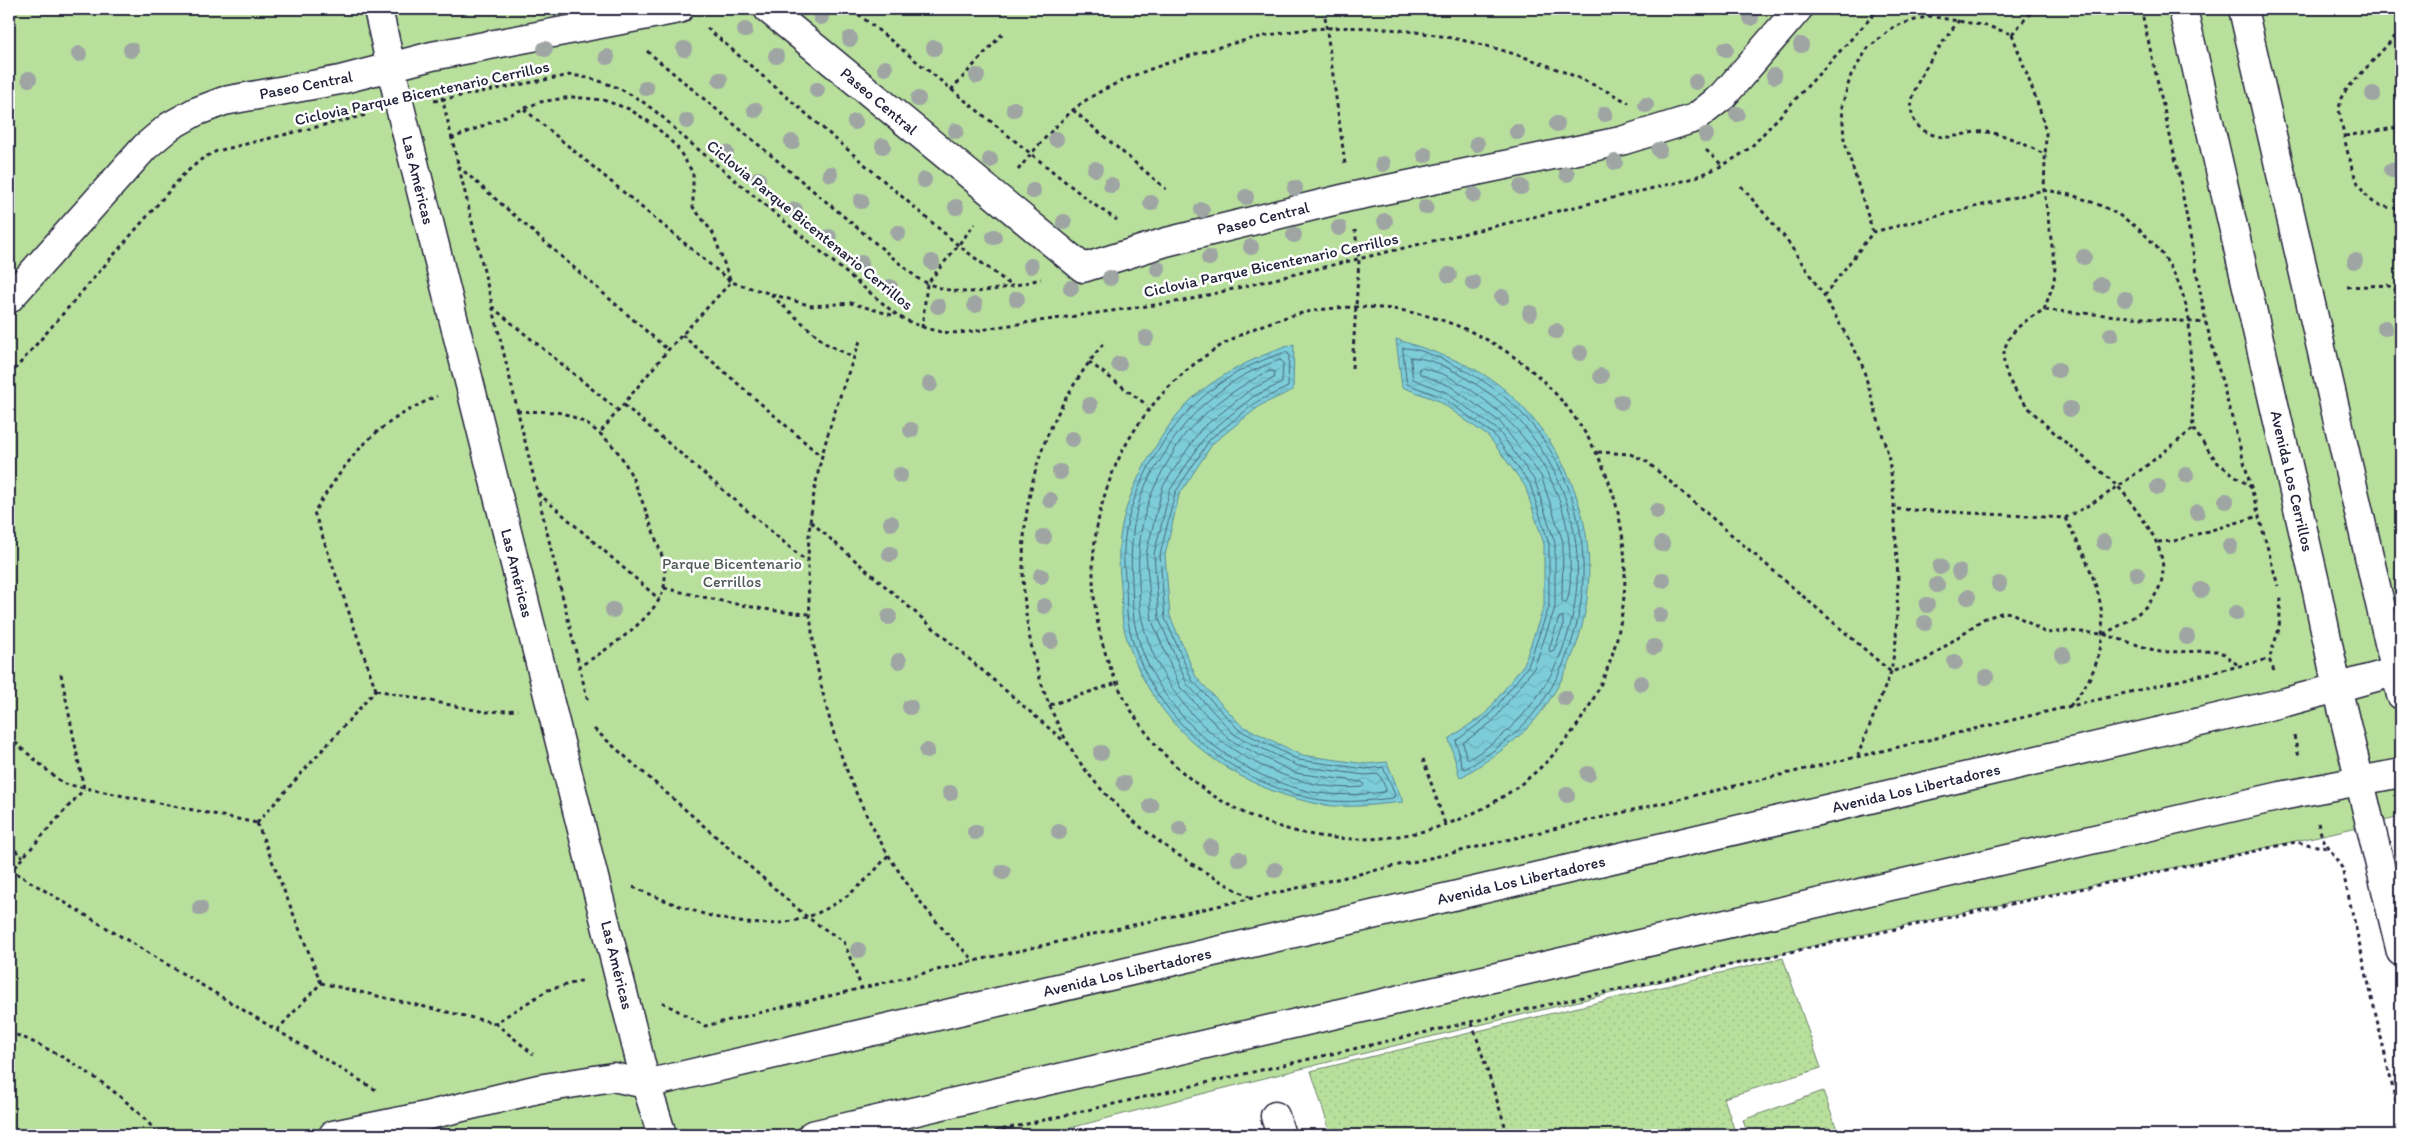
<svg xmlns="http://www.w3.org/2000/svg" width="2410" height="1144" viewBox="0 0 2410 1144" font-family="Itim,sans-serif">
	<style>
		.grass { fill: url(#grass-dots); stroke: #6d816c }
		.park { fill: #b8e09c; stroke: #6d816c }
		.water { fill: url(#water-waves); stroke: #59899a }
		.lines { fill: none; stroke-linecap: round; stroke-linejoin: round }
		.shore { stroke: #46667a; stroke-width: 1 }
		.minor-casing { stroke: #22223b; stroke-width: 31 }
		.path { stroke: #22223b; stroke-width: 3; stroke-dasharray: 4 4; stroke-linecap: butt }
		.minor { stroke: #fff; stroke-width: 28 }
		.tree { fill: #9ea5a3 }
		.labels { text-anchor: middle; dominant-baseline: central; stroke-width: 5; stroke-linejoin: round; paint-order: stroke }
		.street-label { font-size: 16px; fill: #22223b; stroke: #fff }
		.park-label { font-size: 16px; fill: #4f5b58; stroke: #fff }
	</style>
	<defs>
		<pattern id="grass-dots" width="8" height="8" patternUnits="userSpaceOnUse" patternTransform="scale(1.25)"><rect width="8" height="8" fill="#b8e09c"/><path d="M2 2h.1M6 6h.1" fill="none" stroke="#9ec087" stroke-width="1.8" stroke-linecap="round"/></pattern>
		<pattern id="water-waves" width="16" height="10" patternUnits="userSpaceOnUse" patternTransform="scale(1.25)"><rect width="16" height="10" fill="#7dcdd9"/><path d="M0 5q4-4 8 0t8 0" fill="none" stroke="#6cb0bb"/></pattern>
	</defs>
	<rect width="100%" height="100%" fill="#fff"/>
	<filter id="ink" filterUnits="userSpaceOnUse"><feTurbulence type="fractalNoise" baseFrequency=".02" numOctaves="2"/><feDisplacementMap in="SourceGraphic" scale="10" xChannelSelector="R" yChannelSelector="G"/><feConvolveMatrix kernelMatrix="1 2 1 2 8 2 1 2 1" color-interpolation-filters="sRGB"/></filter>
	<g filter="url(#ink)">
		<g class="grass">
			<path d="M1783 958 1821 1068 1724 1098 1736 1135H1331L1311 1071Z"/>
			<path d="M1823 1091 1839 1135H1748L1743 1120Z"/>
		</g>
		<path class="park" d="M9 9H2401V817C2201 864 1999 903 1799 949 1546 1008 1294 1069 1043 1135H9Z"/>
		<g class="water">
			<path d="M1396 339C1434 352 1474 363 1505 390 1600 474 1617 608 1542 711 1521 740 1490 759 1460 778L1449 739 1486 713 1524 664 1544 606V544L1525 486 1489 437 1439 401 1402 387Z"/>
			<path d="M1294 344 1293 390 1261 405 1213 443 1179 495 1165 555 1170 616 1196 677 1241 725 1301 755 1366 764 1387 762 1403 802C1372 805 1339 810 1309 802 1219 781 1144 716 1123 624 1121 612 1122 598 1121 586 1120 574 1118 560 1119 548 1121 516 1133 484 1150 456 1164 432 1179 408 1201 391 1230 369 1260 355 1294 344Z"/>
		</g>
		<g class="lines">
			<g class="shore">
				<path d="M1403 348C1424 347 1465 370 1483 381 1593 453 1614 604 1538 708 1519 734 1492 753 1465 769L1462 767 1456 741 1489 716 1528 666 1549 607V544L1530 484 1493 434 1442 397 1407 384Z"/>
				<path d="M1286 352 1289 354 1288 387 1258 401 1210 439 1175 493 1160 555 1165 618 1192 680 1239 730 1299 760 1366 769 1383 767 1395 795 1393 798C1366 801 1337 804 1310 798 1225 778 1144 711 1128 621 1126 610 1127 598 1126 587 1125 575 1123 562 1124 550 1125 516 1139 483 1156 454 1188 402 1227 370 1286 352Z"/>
				<path d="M1411 357C1437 359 1462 375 1483 389 1506 404 1526 426 1541 449 1610 553 1578 696 1469 759L1466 757 1463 743 1493 721 1534 668 1555 608V543L1535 481 1498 430 1445 392 1413 379Z"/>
				<path d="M1280 360 1283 362 1282 383 1254 396 1206 435 1170 490 1154 554 1159 619 1187 684 1235 735 1298 766 1365 775 1379 774 1386 789 1384 792C1361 795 1336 796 1312 792 1230 775 1149 706 1134 620 1132 608 1133 595 1132 582 1130 548 1132 514 1147 482 1152 472 1159 463 1165 453 1190 410 1231 375 1280 360Z"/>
				<path d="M1422 368C1432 371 1443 373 1451 378 1516 413 1569 481 1570 558 1570 572 1572 590 1566 603L1562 601 1563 542 1541 476 1500 422 1450 386 1420 374 1419 369Z"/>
				<path d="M1269 371 1275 372 1274 378 1250 390 1201 429 1163 486 1146 554 1152 621 1180 687 1230 740 1295 773 1362 782 1364 785 1362 787C1322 791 1281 777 1247 758 1195 728 1156 679 1142 620 1139 608 1140 595 1139 583 1137 535 1143 504 1167 463 1173 454 1178 443 1185 434 1209 407 1237 387 1269 371Z"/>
				<path d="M1563 617V627L1554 650 1550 652 1549 649 1559 618Z"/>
			</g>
			<defs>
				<g id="minor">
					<path d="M378 9 400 107 646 1084 662 1135"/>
					<path d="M768 9 1083 268 1166 242 1350 197 1621 141 1676 124 1695 118 1723 96 1798 9"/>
					<path d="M2183 9 2317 591 2337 687 2401 952"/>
					<path d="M2243 9 2401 695"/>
					<path d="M9 299 145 147 170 126 195 112 224 101 340 80 432 56 679 9"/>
					<path d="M1275 1116 1281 1135"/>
					<path d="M333 1135 421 1117 538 1089 613 1077 646 1084 2286 702 2401 670"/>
					<path d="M812 1135 2281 796 2401 773"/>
				</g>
			</defs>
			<use href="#minor" class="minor-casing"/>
			<g class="path">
				<path d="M852 9 1093 204 1117 220"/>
				<path d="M1324 9 1345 164"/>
				<path d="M2141 9 2179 175 2206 323 2278 586"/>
				<path d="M1959 20C1941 46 1876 120 1937 136 1953 140 1970 130 1986 132 2007 134 2027 146 2046 155"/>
				<path d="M707 28 958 245 1012 286"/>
				<path d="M2401 30 2347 89 2341 98 2339 110C2345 136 2350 189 2375 203 2382 207 2393 208 2401 209"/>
				<path d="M2012 34 2040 110 2046 133 2044 190 2055 267 2054 282 2044 310"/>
				<path d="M2012 34 2034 9"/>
				<path d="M647 51 917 278C960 302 995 290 1041 279"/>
				<path d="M440 89 588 702"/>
				<path d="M951 90 1004 32"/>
				<path d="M434 101 570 75C615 80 651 103 681 135L898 316C937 336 955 336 996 327L1183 301 1687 180C1711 172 1732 162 1752 146L1879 9"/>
				<path d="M524 109 731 282 812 306 851 303 895 316"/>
				<path d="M1073 110 1166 189"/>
				<path d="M2345 136 2401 127"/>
				<path d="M451 139 540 102 572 97 603 100 629 109 654 125 677 147 693 173V207L713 233 731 282 668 350 599 434"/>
				<path d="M1706 150 1723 166"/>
				<path d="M458 166 668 350"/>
				<path d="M1018 170C1034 150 1052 129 1072 111 1099 87 1146 70 1180 59 1220 46 1260 35 1302 30 1411 18 1534 50 1629 103"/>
				<path d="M1741 186 1786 239 1824 296 1861 361 1888 454 1893 486 1898 580 1896 640 1891 672 1858 755"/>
				<path d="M1873 232 1844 140 1842 106 1851 75 1868 48 1895 26 1929 16 1987 26 2012 34"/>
				<path d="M2347 287 2387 285 2401 293"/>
				<path d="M771 295 825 343 854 358"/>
				<path d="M1824 296 1873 232 2044 190C2118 200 2176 243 2189 320L2193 429C2152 461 2112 495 2065 518L1894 509"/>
				<circle cx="1359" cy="573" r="266"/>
				<path d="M492 307 619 411"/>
				<path d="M922 328 927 284 975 224"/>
				<path d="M682 335 822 457"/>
				<path d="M860 341C838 400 816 460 810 523 796 678 857 854 974 960"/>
				<path d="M1103 344C1076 378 1052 417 1039 459 1007 558 1023 688 1087 772 1131 829 1191 866 1253 899"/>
				<path d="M1089 362 1147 405"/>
				<path d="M1352 368 1359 260 1355 230"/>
				<path d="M9 376 183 175 203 158 217 151 366 115"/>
				<path d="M624 405 807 562"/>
				<path d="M517 411C530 412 543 411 556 412 583 416 612 440 625 463 640 490 651 527 662 556 665 567 666 576 664 587 658 617 605 651 580 666"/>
				<path d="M2193 429 2218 463 2252 488"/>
				<path d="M1598 452 1630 454 1646 461 1891 672 1926 660 1983 619 2004 612 2012 613 2046 633 2069 631 2103 634 2160 652 2217 651 2224 654 2239 666"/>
				<path d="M538 493 659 599"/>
				<path d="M2065 518C2093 571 2120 623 2088 681 2083 690 2076 698 2070 706"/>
				<path d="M811 522 1065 742"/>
				<path d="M2158 542 2174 541 2259 516"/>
				<path d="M664 588C712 599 760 611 809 614"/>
				<path d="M2103 634C2165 605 2182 571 2139 514 2132 505 2126 494 2118 487 2077 445 1935 364 2044 310L2206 323"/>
				<path d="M2274 671 2269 659 2279 629 2281 597"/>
				<path d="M61 674 84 789"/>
				<path d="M376 690 314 512C352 453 371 426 437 396"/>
				<path d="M376 690 485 712 518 710"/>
				<path d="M1050 705 1120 682"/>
				<path d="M594 729 807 917 844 942 862 989"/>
				<path d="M2294 736 2299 757"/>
				<path d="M9 737 56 778 65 784 257 823"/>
				<path d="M1423 759 1446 827"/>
				<path d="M257 823 376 690"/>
				<path d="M257 823 321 983"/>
				<path d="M2318 823 2322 837 2342 868 2401 1124"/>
				<path d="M9 845 23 857"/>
				<path d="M9 869 376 1090"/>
				<path d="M9 873 84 789"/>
				<path d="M633 887C734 931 811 952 889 854"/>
				<path d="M321 983 495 1023 548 990 584 980"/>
				<path d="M662 1002 705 1026 974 961 1452 853 2269 659"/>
				<path d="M495 1023 533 1054"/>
				<path d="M1472 1023 1508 1135"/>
				<path d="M277 1030 321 983"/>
				<path d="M9 1032C61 1051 124 1092 159 1135"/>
				<path d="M979 1135 1514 1012 2296 842 2328 848"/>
			</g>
			<use href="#minor" class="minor"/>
		</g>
		<g class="tree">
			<circle cx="821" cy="17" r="8"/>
			<circle cx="1751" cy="18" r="8"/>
			<circle cx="745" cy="30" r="8"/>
			<circle cx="850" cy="39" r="8"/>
			<circle cx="1801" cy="45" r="8"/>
			<circle cx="934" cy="48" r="8"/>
			<circle cx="545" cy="49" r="8"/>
			<circle cx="684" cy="49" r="8"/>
			<circle cx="1726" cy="49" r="8"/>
			<circle cx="131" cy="50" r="8"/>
			<circle cx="79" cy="54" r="8"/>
			<circle cx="776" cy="56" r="8"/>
			<circle cx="607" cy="57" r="8"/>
			<circle cx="885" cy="68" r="8"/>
			<circle cx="977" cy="76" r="8"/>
			<circle cx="1774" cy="76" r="8"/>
			<circle cx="29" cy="79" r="8"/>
			<circle cx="720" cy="80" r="8"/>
			<circle cx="1696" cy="82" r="8"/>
			<circle cx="646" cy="88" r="8"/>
			<circle cx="817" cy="90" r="8"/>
			<circle cx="2373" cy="94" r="8"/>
			<circle cx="918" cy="99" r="8"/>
			<circle cx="1646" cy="105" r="8"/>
			<circle cx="1014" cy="109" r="8"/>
			<circle cx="755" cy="110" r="8"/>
			<circle cx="1605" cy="114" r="8"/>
			<circle cx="1737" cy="114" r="8"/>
			<circle cx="687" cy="121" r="8"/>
			<circle cx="855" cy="122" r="8"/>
			<circle cx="1557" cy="124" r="8"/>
			<circle cx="956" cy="131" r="8"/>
			<circle cx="1517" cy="132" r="8"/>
			<circle cx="1706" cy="135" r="8"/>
			<circle cx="1056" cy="139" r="8"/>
			<circle cx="792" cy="142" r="8"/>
			<circle cx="1477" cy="144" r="8"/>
			<circle cx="883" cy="146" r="8"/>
			<circle cx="1659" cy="150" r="8"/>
			<circle cx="726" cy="153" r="8"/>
			<circle cx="1425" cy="155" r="8"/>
			<circle cx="990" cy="160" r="8"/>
			<circle cx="1615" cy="162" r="8"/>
			<circle cx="1383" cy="164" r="8"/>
			<circle cx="1095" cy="169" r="8"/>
			<circle cx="2392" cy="170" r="8"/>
			<circle cx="830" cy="174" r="8"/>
			<circle cx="1567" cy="174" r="8"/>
			<circle cx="758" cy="179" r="8"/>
			<circle cx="924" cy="180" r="8"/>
			<circle cx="1111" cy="185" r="8"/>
			<circle cx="1521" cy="187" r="8"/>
			<circle cx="1295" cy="188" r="8"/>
			<circle cx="1033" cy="191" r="8"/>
			<circle cx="1474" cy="195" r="8"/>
			<circle cx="1246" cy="197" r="8"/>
			<circle cx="861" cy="201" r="8"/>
			<circle cx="1151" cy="203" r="8"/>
			<circle cx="956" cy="207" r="8"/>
			<circle cx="1426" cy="207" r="8"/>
			<circle cx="795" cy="210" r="8"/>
			<circle cx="1202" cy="210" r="8"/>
			<circle cx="1385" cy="221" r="8"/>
			<circle cx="1064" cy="222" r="8"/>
			<circle cx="1339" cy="228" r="8"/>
			<circle cx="898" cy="233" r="8"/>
			<circle cx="1294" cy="235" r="8"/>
			<circle cx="829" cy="237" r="8"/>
			<circle cx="994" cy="237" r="8"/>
			<circle cx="1251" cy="247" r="8"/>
			<circle cx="2084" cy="257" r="8"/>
			<circle cx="1209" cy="258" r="8"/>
			<circle cx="2355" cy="261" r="8"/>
			<circle cx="932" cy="262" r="8"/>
			<circle cx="861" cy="263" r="8"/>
			<circle cx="1031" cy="266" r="8"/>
			<circle cx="1158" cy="269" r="8"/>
			<circle cx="1449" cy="275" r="8"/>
			<circle cx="1110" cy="278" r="8"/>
			<circle cx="1473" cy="283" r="8"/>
			<circle cx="2101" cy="285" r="8"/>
			<circle cx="890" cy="287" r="8"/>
			<circle cx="1071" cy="288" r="8"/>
			<circle cx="1502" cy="297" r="8"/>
			<circle cx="1017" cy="299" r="8"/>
			<circle cx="2125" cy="299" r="8"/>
			<circle cx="975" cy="305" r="8"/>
			<circle cx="938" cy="306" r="8"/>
			<circle cx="1530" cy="313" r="8"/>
			<circle cx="2385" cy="328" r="8"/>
			<circle cx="1556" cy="331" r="8"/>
			<circle cx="2111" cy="335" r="8"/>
			<circle cx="1146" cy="338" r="8"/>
			<circle cx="1580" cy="353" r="8"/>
			<circle cx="1119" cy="364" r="8"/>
			<circle cx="2058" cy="370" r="8"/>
			<circle cx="1601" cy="376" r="8"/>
			<circle cx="930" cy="384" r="8"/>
			<circle cx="1621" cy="402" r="8"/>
			<circle cx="1090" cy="405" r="8"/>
			<circle cx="2070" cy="409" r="8"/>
			<circle cx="911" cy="430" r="8"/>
			<circle cx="1072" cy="439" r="8"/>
			<circle cx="1060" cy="472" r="8"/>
			<circle cx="900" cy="475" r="8"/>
			<circle cx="2186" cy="475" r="8"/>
			<circle cx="2158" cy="487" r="8"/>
			<circle cx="1050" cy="500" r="8"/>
			<circle cx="2226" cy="501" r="8"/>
			<circle cx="1657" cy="511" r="8"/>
			<circle cx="2197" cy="512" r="8"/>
			<circle cx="891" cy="523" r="8"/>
			<circle cx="1044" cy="537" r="8"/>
			<circle cx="2104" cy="542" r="8"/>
			<circle cx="1662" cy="544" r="8"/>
			<circle cx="2230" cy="546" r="8"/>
			<circle cx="890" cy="554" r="8"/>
			<circle cx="1940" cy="567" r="8"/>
			<circle cx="1959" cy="572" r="8"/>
			<circle cx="2137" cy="574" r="8"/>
			<circle cx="1041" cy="576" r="8"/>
			<circle cx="1663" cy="580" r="8"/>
			<circle cx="1999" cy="584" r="8"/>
			<circle cx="1937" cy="585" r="8"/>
			<circle cx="2201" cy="590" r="8"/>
			<circle cx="1968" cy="597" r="8"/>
			<circle cx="1927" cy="605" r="8"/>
			<circle cx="1044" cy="606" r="8"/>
			<circle cx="613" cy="610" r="8"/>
			<circle cx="2236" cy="613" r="8"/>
			<circle cx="1660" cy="615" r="8"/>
			<circle cx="889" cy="617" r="8"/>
			<circle cx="1925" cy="623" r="8"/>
			<circle cx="2187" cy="637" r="8"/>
			<circle cx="1051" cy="641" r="8"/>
			<circle cx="1654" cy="647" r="8"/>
			<circle cx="2063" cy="655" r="8"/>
			<circle cx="899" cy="661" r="8"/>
			<circle cx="1955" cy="662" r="8"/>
			<circle cx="1986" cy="677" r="8"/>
			<circle cx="1641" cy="683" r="8"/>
			<circle cx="1565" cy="698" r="8"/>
			<circle cx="910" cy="707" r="8"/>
			<circle cx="927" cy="751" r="8"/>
			<circle cx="1101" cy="753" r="8"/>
			<circle cx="1588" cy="774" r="8"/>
			<circle cx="1124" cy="783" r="8"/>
			<circle cx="950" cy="793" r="8"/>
			<circle cx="1567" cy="795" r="8"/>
			<circle cx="1151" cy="806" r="8"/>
			<circle cx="1180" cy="829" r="8"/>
			<circle cx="975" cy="832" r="8"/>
			<circle cx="1059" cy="832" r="8"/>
			<circle cx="1211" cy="847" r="8"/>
			<circle cx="1239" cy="859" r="8"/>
			<circle cx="1275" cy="870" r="8"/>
			<circle cx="1003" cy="872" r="8"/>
			<circle cx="200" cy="908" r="8"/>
			<circle cx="858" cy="950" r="8"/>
		</g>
	</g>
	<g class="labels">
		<g class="street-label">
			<text transform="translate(306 85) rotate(-11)">Paseo Central</text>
			<text transform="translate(422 93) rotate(-12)">Ciclovia Parque Bicentenario Cerrillos</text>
			<text transform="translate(879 101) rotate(40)">Paseo Central</text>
			<text transform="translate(418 180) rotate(76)">Las Américas</text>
			<text transform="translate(1263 218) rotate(-14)">Paseo Central</text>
			<text transform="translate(810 225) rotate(39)">Ciclovia Parque Bicentenario Cerrillos</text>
			<text transform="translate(1271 265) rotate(-12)">Ciclovia Parque Bicentenario Cerrillos</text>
			<text transform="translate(2292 481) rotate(77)">Avenida Los Cerrillos</text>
			<text transform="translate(517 573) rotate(76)">Las Américas</text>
			<text transform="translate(1916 788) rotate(-13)">Avenida Los Libertadores</text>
			<text transform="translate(1521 880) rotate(-13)">Avenida Los Libertadores</text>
			<text transform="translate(617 965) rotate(76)">Las Américas</text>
			<text transform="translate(1127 972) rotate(-13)">Avenida Los Libertadores</text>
		</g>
		<g class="park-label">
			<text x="732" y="563">Parque Bicentenario<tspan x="732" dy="18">Cerrillos</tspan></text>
		</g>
	</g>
	<rect width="2410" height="1144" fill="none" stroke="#fff" stroke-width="30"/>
	<rect x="15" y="15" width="2380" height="1114" fill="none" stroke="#22223b" stroke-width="2" filter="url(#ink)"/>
</svg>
